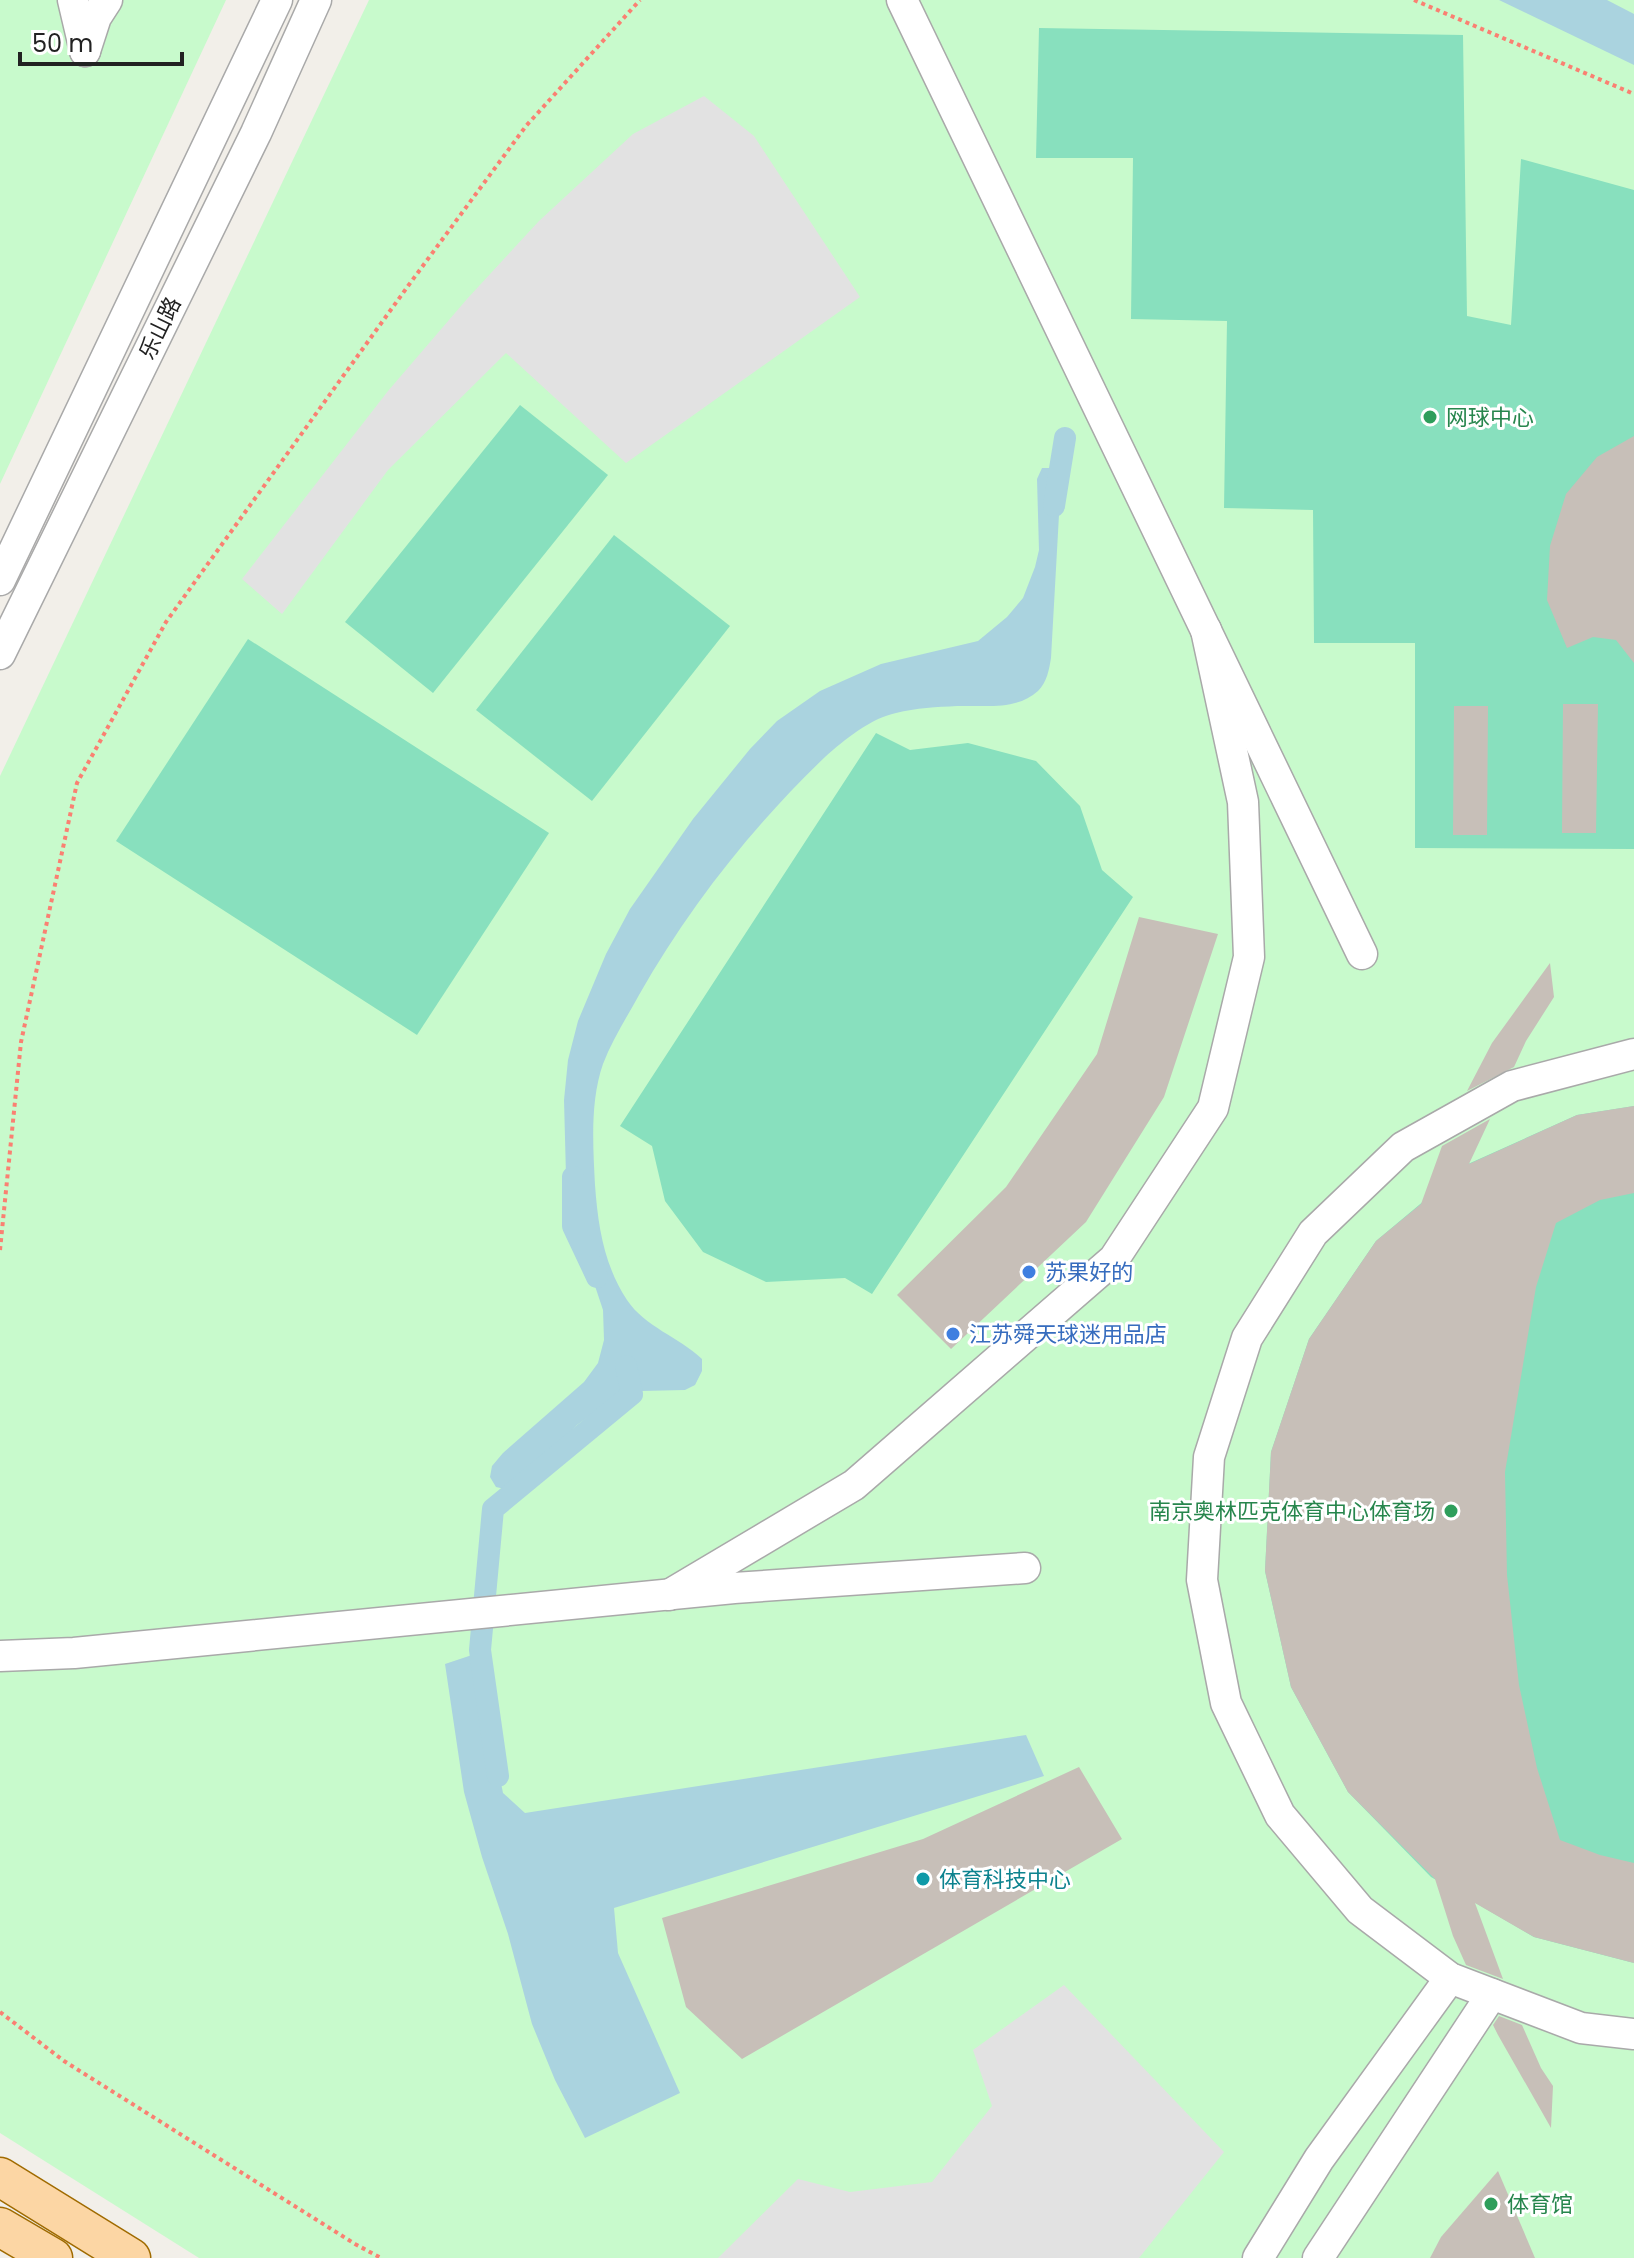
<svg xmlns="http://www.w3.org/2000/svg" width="1634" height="2258" viewBox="0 0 1634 2258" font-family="Poppins,'Noto Sans SC',sans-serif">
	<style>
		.park { fill: #c8facc }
		.pitch { fill: #88e0be }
		.parking { fill: #e2e2e2 }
		.water { fill: #aad3df }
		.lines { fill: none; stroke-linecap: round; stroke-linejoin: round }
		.canal { stroke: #aad3df; stroke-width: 22 }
		.building { fill: #c7bfb8 }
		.minor-casing { stroke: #a9a9a9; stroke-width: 33 }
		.major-casing { stroke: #a06b00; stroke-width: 41 }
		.path { stroke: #fa8072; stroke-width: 4; stroke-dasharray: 4 4; stroke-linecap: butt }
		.minor { stroke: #fff; stroke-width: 30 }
		.major { stroke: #fcd6a4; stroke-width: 38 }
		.leisure-dot { fill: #2e9e5b; stroke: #fff; stroke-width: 3 }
		.shop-dot { fill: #3f7fe0; stroke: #fff; stroke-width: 3 }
		.culture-dot { fill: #0f9aa8; stroke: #fff; stroke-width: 3 }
		.labels { text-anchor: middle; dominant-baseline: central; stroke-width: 6; stroke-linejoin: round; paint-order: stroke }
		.street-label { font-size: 22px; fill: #222; stroke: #fff }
		.leisure-label { font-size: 22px; fill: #27864d; stroke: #fff; text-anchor: start }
		.shop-label { font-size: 22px; fill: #366cbe; stroke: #fff; text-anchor: start }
		.culture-label { font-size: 22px; fill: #0d838f; stroke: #fff; text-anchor: start }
	</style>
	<rect width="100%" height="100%" fill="#f2efe9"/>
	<g class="park">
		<path d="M0 0H226L0 484Z"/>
		<path d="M369 0H1634V2258H199L0 2133V776Z"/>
	</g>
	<g class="pitch">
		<path d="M1039 28 1463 35 1467 316 1511 325 1521 159 1634 190V849L1415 848V643H1314L1313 510 1224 508 1227 321 1131 319 1133 158H1036Z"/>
		<path d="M520 405 608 475 433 693 345 622Z"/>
		<path d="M614 535 730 626 592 801 476 710Z"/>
		<path d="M248 639 549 833 417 1035 116 841Z"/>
		<path d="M876 733 910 750 968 743 1036 761 1080 806 1102 870 1133 897 872 1294 845 1278 766 1282 703 1252 665 1201 652 1146 620 1126Z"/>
		<path d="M1634 1106V1963L1534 1937 1431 1877 1348 1792 1291 1687 1265 1571 1271 1452 1309 1339 1376 1241 1468 1164 1577 1115Z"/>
	</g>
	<g class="parking">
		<path d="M704 96 754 136 860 297 626 463 506 353 388 470 282 614 242 579 388 391 467 299 539 221 633 134Z"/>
		<path d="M1064 1985 1224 2152 1139 2258H718L798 2179 850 2192 932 2182 992 2106 973 2050Z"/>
	</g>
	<g class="water">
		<path d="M1499 0H1607L1634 14V65Z"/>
		<path d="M1042 468H1051L1059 478 1060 497 1051 658C1049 670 1047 682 1038 691 1016 711 984 705 957 706 937 707 916 708 896 713 871 718 844 740 825 757 752 827 689 907 639 995 627 1017 612 1040 603 1064 590 1101 593 1146 595 1185 598 1226 604 1265 627 1300 645 1327 679 1337 702 1359V1371L695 1385 685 1390 640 1391 596 1411 577 1425 521 1484 505 1489 496 1487 490 1477 492 1466 503 1453 584 1382 598 1363 604 1340 603 1310 588 1265 566 1176 564 1100 568 1060 578 1021 606 954 630 909 693 819 750 749 777 721 820 691 881 664 978 641 1007 617 1023 598 1035 567 1039 550 1037 479Z"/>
		<path d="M475 1654 503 1793 525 1813 1026 1735 1044 1776 614 1908 618 1953 680 2093 585 2138 555 2080 532 2024 508 1934 482 1857 464 1792 445 1664Z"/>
	</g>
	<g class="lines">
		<g class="canal">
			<path d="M1054 506 1065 438"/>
			<path d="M573 1177V1226L597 1277"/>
			<path d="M498 1776 480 1650 493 1509 632 1394 626 1366"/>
		</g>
	</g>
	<g class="building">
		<path d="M1634 436V663L1616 640 1593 637 1567 648 1547 600 1550 546 1566 494 1597 457Z"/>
		<path d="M1563 704H1598L1596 833H1562Z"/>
		<path d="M1454 706H1488L1487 835H1453Z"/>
		<path d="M1139 917 1218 934 1164 1097 1086 1222 951 1349 897 1295 1006 1187 1097 1054Z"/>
		<path d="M1550 963 1554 997 1526 1041 1514 1067 1467 1091 1492 1043Z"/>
		<path d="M1634 1106V1193L1600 1200 1556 1223 1536 1287 1505 1472 1507 1575 1519 1685 1537 1768 1560 1840 1600 1855 1634 1863V1963L1534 1937 1475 1903 1503 1979 1466 1965 1453 1936 1435 1879 1348 1792 1291 1687 1265 1571 1271 1452 1309 1339 1376 1241 1421 1204 1442 1146 1490 1119 1469 1164 1577 1115Z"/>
		<path d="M1079 1767 1122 1839 742 2059 686 2007 662 1918 923 1839Z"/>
		<path d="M1499 2016 1522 2025 1541 2068 1553 2086 1551 2128 1498 2035 1493 2025Z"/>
		<path d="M1498 2171 1535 2258H1430L1441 2237Z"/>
	</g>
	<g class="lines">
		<defs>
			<g id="minor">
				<path d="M73 0 85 51"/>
				<path d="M902 0 1362 954"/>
				<path d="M85 51 96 17 107 0"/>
				<path d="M0 580 277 0"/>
				<path d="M0 654 256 133 316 0"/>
				<path d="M1634 1054 1512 1086 1403 1147 1313 1233 1247 1338 1209 1457 1202 1580 1226 1703 1280 1815 1360 1910 1450 1978 1581 2028 1634 2034"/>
				<path d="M669 1595 854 1485 1114 1259 1213 1108 1249 957 1243 802 1206 630"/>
				<path d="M0 1656 74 1653 734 1588 1025 1568"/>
				<path d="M1258 2258 1319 2159 1450 1978"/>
				<path d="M1318 2258 1492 1994"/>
			</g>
			<g id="major">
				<path d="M0 2177 131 2258"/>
				<path d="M0 2227 53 2258"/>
			</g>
		</defs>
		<use href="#minor" class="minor-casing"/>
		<use href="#major" class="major-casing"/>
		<g class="path">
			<path d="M1414 0 1634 94"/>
			<path d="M0 1250 21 1042 77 783 166 622 408 286 526 126 640 0"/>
			<path d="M0 2012 64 2061 355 2244 381 2258"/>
		</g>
		<use href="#minor" class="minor"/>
		<use href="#major" class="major"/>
	</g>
	<g class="leisure-dot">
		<circle cx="1430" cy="417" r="8"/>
		<circle cx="1451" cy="1511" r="8"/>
		<circle cx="1491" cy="2204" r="8"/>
	</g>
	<g class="shop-dot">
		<circle cx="1029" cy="1272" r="8"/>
		<circle cx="953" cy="1334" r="8"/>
	</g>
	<circle class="culture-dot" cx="923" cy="1879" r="8"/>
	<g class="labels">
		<g class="street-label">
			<text transform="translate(160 328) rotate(-64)">乐山路</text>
		</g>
		<g class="leisure-label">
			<text x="1446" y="417">网球中心</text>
			<text x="1435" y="1511" text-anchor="end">南京奥林匹克体育中心体育场</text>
			<text x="1507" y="2204">体育馆</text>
		</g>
		<g class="shop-label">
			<text x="1045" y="1272">苏果好的</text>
			<text x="969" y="1334">江苏舜天球迷用品店</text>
		</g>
		<g class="culture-label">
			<text x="939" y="1879">体育科技中心</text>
		</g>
	</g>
	<path d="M20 52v12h162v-12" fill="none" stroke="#222222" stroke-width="4"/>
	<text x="32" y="52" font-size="24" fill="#222222" stroke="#ffffff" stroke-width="6" paint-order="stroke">50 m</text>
</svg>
